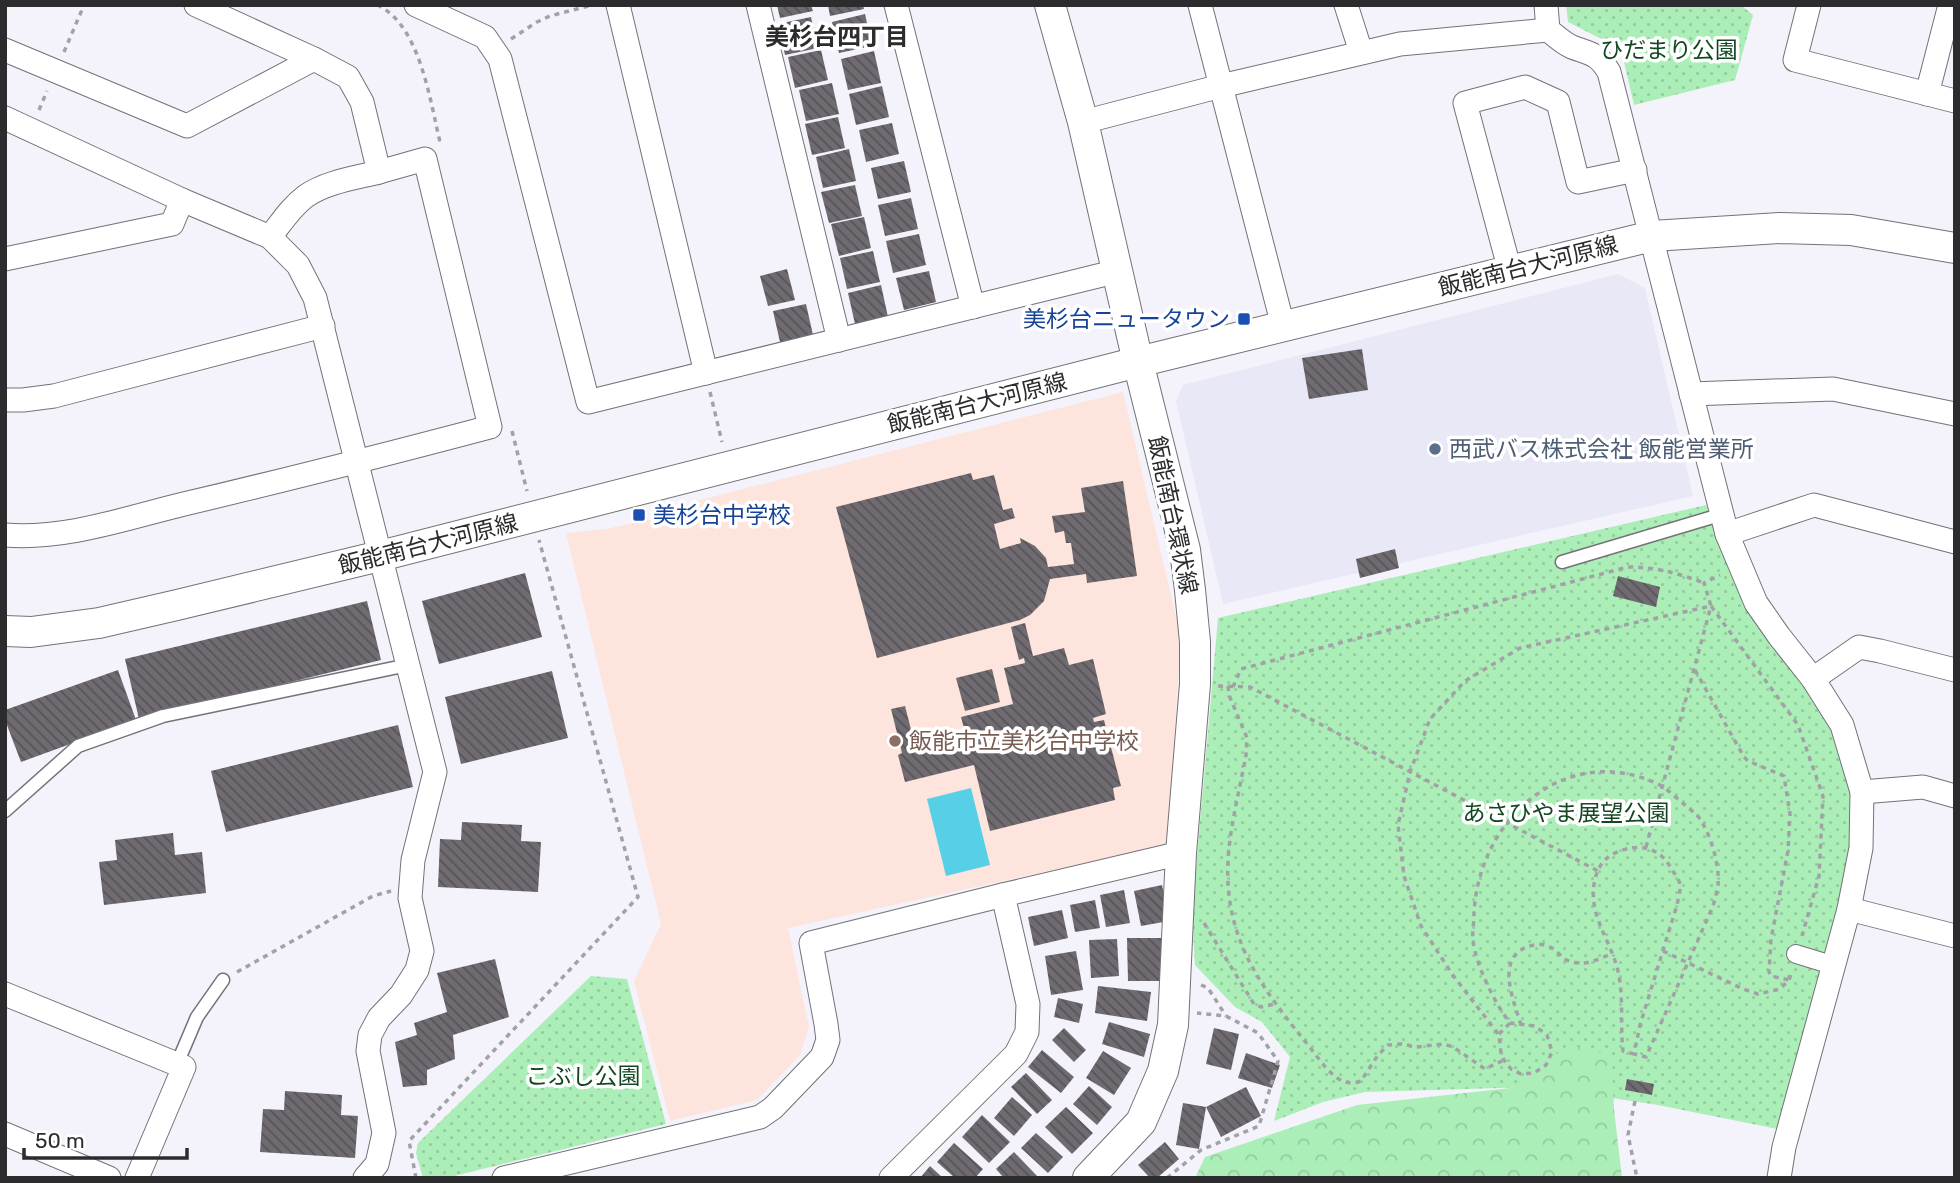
<svg xmlns="http://www.w3.org/2000/svg" width="1960" height="1183" viewBox="0 0 1960 1183" font-family="Rubik,'Noto Sans JP',sans-serif">
	<style>
		.built { fill: #e9e8f7 }
		.education { fill: #fde4dc }
		.green { fill: url(#green-dots) }
		.forest { fill: url(#forest-crowns) }
		.water { fill: #57d0e7 }
		.building { fill: url(#building-back-hatch) }
		.lines { fill: none; stroke-linecap: round; stroke-linejoin: round }
		.service-casing { stroke: #727278; stroke-width: 15 }
		.pedestrian-casing { stroke: #727278; stroke-width: 20 }
		.minor-casing { stroke: #727278; stroke-width: 25 }
		.tertiary-casing { stroke: #727278; stroke-width: 32 }
		.path { stroke: #a2a1a7; stroke-width: 3.5; stroke-dasharray: 5 5; stroke-linecap: butt }
		.service { stroke: #fff; stroke-width: 12 }
		.pedestrian { stroke: #fff; stroke-width: 18 }
		.minor { stroke: #fff; stroke-width: 23 }
		.tertiary { stroke: #fff; stroke-width: 30 }
		.transit-dot { fill: #1a4fb4; stroke: #fff; stroke-width: 2.5 }
		.service-dot { fill: #5c6f8a; stroke: #fff; stroke-width: 2.5 }
		.education-dot { fill: #8d6e63; stroke: #fff; stroke-width: 2.5 }
		.labels { text-anchor: middle; dominant-baseline: central; stroke-width: 7; stroke-linejoin: round; paint-order: stroke }
		.park-label { font-size: 23px; fill: #124722; stroke: #fff }
		.street-label { font-size: 23px; fill: #2c2c2f; stroke: #fff }
		.transit-label { font-size: 23px; fill: #164399; stroke: #fff; text-anchor: end }
		.service-label { font-size: 23px; fill: #4e5e75; stroke: #fff; text-anchor: start }
		.education-label { font-size: 23px; fill: #785e54; stroke: #fff; text-anchor: start }
		.neighbourhood-label { font-size: 24px; font-weight: bold; fill: #2c2c2f; stroke: #fff }
	</style>
	<defs>
		<pattern id="green-dots" width="8" height="8" patternUnits="userSpaceOnUse" patternTransform="scale(1.75)"><rect width="8" height="8" fill="#aceeb8"/><path d="M2 2h.1M6 6h.1" fill="none" stroke="#94cc9e" stroke-width="1.8" stroke-linecap="round"/></pattern>
		<pattern id="forest-crowns" width="20" height="18" patternUnits="userSpaceOnUse" patternTransform="scale(1.75)"><rect width="20" height="18" fill="#aceeb8"/><path d="M2 6a3 3 0 1 1 6 0M12 15a3 3 0 1 1 6 0" fill="none" stroke="#94cc9e"/></pattern>
		<pattern id="building-back-hatch" width="6" height="6" patternUnits="userSpaceOnUse" patternTransform="scale(1.75)"><rect width="6" height="6" fill="#6f6b71"/><path d="M-1 5l2 2M0 0l6 6M5-1l2 2" fill="none" stroke="#565458"/></pattern>
	</defs>
	<rect width="100%" height="100%" fill="#f4f3fb"/>
	<path class="built" d="M1618 274 1645 288 1693 496 1223 604 1176 401 1183 385Z"/>
	<path class="education" d="M1123 392 1181 638 1167 845 788 928 809 1027 800 1055 757 1100 670 1121 634 981 661 924 566 533 606 529 656 518 692 502Z"/>
	<g class="green">
		<path d="M1566 5H1741L1753 15 1735 80 1634 105 1621 49 1568 22Z"/>
		<path d="M1706 505 1736 582 1829 721 1850 785 1852 843 1845 886 1782 1130 1658 1105 1539 1087 1365 1092 1323 1102 1274 1121 1290 1057 1262 1022 1235 1007 1195 965 1192 913 1218 618Z"/>
		<path d="M591 976 627 979 666 1124 446 1178H423L416 1153 418 1143Z"/>
	</g>
	<path class="forest" d="M1569 1045 1612 1056 1614 1109 1622 1178H1195L1205 1157 1357 1105 1510 1088Z"/>
	<path class="water" d="M971 788 990 865 946 876 927 799Z"/>
	<g class="building">
		<path d="M777 5H811L813 11 780 18Z"/>
		<path d="M828 5H863L864 9 830 16Z"/>
		<path d="M865 14 872 46 839 53 832 22Z"/>
		<path d="M811 17 818 48 785 55 778 24Z"/>
		<path d="M821 50 828 80 795 88 788 57Z"/>
		<path d="M874 51 881 83 848 90 841 59Z"/>
		<path d="M832 83 839 114 806 121 799 90Z"/>
		<path d="M882 86 889 117 856 125 849 94Z"/>
		<path d="M838 117 845 148 812 155 805 124Z"/>
		<path d="M892 123 899 154 866 162 859 130Z"/>
		<path d="M849 149 856 181 823 188 816 157Z"/>
		<path d="M904 161 911 192 878 199 871 168Z"/>
		<path d="M855 185 862 216 829 223 821 192Z"/>
		<path d="M911 198 918 229 885 236 878 205Z"/>
		<path d="M864 217 871 248 839 256 831 224Z"/>
		<path d="M919 234 926 265 893 273 886 241Z"/>
		<path d="M873 251 880 282 847 289 840 258Z"/>
		<path d="M787 269 795 300 768 306 760 276Z"/>
		<path d="M929 271 936 302 904 310 896 278Z"/>
		<path d="M881 285 888 317 855 324 848 293Z"/>
		<path d="M806 304 813 335 780 342 773 311Z"/>
		<path d="M1362 349 1368 390 1309 399 1302 358Z"/>
		<path d="M971 473 973 480 994 475 1003 510 1012 508 1015 518 994 524 1000 549 1021 543 1020 538 1035 546 1046 558 1048 567 1074 564 1071 543H1066L1064 531 1055 533 1052 516 1085 512 1081 488 1123 481 1137 576 1087 583 1086 574 1050 579 1044 601 1030 615 1020 620 877 658 836 507Z"/>
		<path d="M1395 549 1399 568 1360 578 1356 559Z"/>
		<path d="M525 573 542 637 439 664 422 601Z"/>
		<path d="M1618 576 1660 587 1656 607 1613 596Z"/>
		<path d="M367 601 381 660 139 719 125 659Z"/>
		<path d="M1025 623 1033 656 1064 648 1069 665 1093 659 1106 714 1093 718 1094 722 1104 720 1121 786 1113 788 1115 800 990 831 974 765 905 782 898 755 902 753 891 709 905 706 916 749 966 736 961 717 1013 704 1004 668 1025 663 1024 658 1019 660 1011 627Z"/>
		<path d="M992 669 1000 702 965 711 956 678Z"/>
		<path d="M118 670 136 720 21 762 5 720V710Z"/>
		<path d="M552 671 568 738 461 764 445 697Z"/>
		<path d="M398 725 413 787 226 832 211 771Z"/>
		<path d="M462 822 522 825 521 841 541 842 538 892 438 887 440 839 461 840Z"/>
		<path d="M173 833 175 855 202 852 206 893 104 905 99 862 117 860 115 840Z"/>
		<path d="M1162 885 1169 921 1141 926 1134 891Z"/>
		<path d="M1124 890 1130 923 1106 927 1100 895Z"/>
		<path d="M1095 900 1100 928 1075 932 1070 905Z"/>
		<path d="M1062 910 1068 938 1034 946 1028 917Z"/>
		<path d="M1127 938H1161L1162 981H1128Z"/>
		<path d="M1117 939 1119 976 1091 978 1089 940Z"/>
		<path d="M1076 951 1083 990 1051 995 1045 956Z"/>
		<path d="M495 959 509 1017 453 1035 455 1059 427 1070V1085L403 1087 395 1042 417 1035 414 1023 447 1012 437 973Z"/>
		<path d="M1098 986 1151 992 1147 1021 1095 1013Z"/>
		<path d="M1058 998 1083 1004 1079 1023 1054 1017Z"/>
		<path d="M1109 1022 1150 1034 1144 1057 1102 1044Z"/>
		<path d="M1064 1028 1086 1050 1074 1062 1052 1040Z"/>
		<path d="M1214 1028 1239 1034 1231 1070 1206 1064Z"/>
		<path d="M1042 1050 1074 1077 1061 1093 1028 1067Z"/>
		<path d="M1103 1051 1131 1068 1114 1095 1086 1078Z"/>
		<path d="M1246 1053 1280 1065 1272 1088 1238 1078Z"/>
		<path d="M1026 1073 1052 1100 1037 1114 1011 1087Z"/>
		<path d="M1627 1079 1654 1084 1652 1095 1625 1090Z"/>
		<path d="M1089 1086 1112 1107 1097 1125 1073 1104Z"/>
		<path d="M1246 1087 1261 1116 1221 1137 1206 1107Z"/>
		<path d="M285 1091 342 1095 341 1115 358 1116 355 1158 260 1152 263 1109 284 1110Z"/>
		<path d="M1012 1097 1032 1115 1014 1136 994 1118Z"/>
		<path d="M1183 1103 1206 1107 1199 1149 1176 1145Z"/>
		<path d="M1066 1107 1093 1133 1072 1154 1045 1127Z"/>
		<path d="M982 1115 1010 1142 989 1163 962 1137Z"/>
		<path d="M1036 1133 1063 1157 1048 1173 1021 1148Z"/>
		<path d="M1165 1142 1179 1159 1157 1178H1150L1138 1165Z"/>
		<path d="M954 1143 983 1169 975 1178H955L937 1162Z"/>
		<path d="M1014 1152 1039 1178H1004L996 1169Z"/>
		<path d="M930 1166 943 1178H920Z"/>
	</g>
	<g class="lines">
		<defs>
			<g id="service">
				<path d="M1562 562 1723 514"/>
				<path d="M5 811 78 746 163 716 408 665"/>
				<path d="M177 1064 197 1017 223 980"/>
			</g>
			<path id="pedestrian" d="M1796 954 1832 965"/>
			<g id="minor">
				<path d="M416 5 485 37 500 59 588 402 1118 271"/>
				<path d="M618 5 706 373"/>
				<path d="M758 5 839 340"/>
				<path d="M896 5 973 307"/>
				<path d="M1200 5 1283 326"/>
				<path d="M1346 5 1361 52"/>
				<path d="M1546 5 1548 30"/>
				<path d="M1809 5 1795 60 1955 101"/>
				<path d="M5 50 187 126 314 59"/>
				<path d="M1927 94 1950 5"/>
				<path d="M5 118 182 200 270 237 298 265 315 298 435 772 413 860 411 885 410 898 422 951 417 970 401 995 379 1018 370 1035 368 1051 384 1133 377 1164 365 1178"/>
				<path d="M1083 122 1221 86 1400 44 1548 30C1556 36 1563 43 1572 47 1590 54 1598 53 1609 72L1727 534 1756 603 1779 636 1813 679 1842 725 1862 792 1861 848 1849 909 1955 936"/>
				<path d="M270 237C281 223 291 207 306 196 326 182 355 178 379 172"/>
				<path d="M5 259 172 224 182 200"/>
				<path d="M1510 271 1465 103 1525 87 1558 102 1578 182 1635 170"/>
				<path d="M1691 394 1833 389 1955 414"/>
				<path d="M5 400H23L54 396 323 326"/>
				<path d="M1727 534 1814 505 1955 542"/>
				<path d="M5 535C65 540 126 518 184 504 286 480 388 454 490 427L425 159 379 172 362 102 348 77 314 59 196 5"/>
				<path d="M1813 679 1859 647 1880 651 1955 670"/>
				<path d="M1862 792 1923 787 1955 796"/>
				<path d="M5 994 184 1067 137 1178"/>
				<path d="M5 1134 109 1178"/>
				<path d="M504 1178 760 1117 773 1108 822 1057 828 1040 826 1024 811 943 1003 895 1181 853"/>
				<path d="M891 1178 1016 1054 1027 1032 1028 1004 1003 895"/>
				<path d="M1779 1178 1784 1147 1849 909"/>
			</g>
			<g id="tertiary">
				<path d="M1050 5 1083 122 1138 362 1185 550 1190 590 1195 642V684L1181 853 1173 1025 1163 1071 1141 1122 1088 1178"/>
				<path d="M5 631 31 632 99 623 177 605 380 556 1138 362 1652 236 1780 228 1851 230 1955 248"/>
			</g>
		</defs>
		<use href="#service" class="service-casing"/>
		<use href="#pedestrian" class="pedestrian-casing"/>
		<use href="#minor" class="minor-casing"/>
		<use href="#tertiary" class="tertiary-casing"/>
		<g class="path">
			<path d="M377 5C420 24 430 101 440 142"/>
			<path d="M511 39 537 22 550 16 592 5"/>
			<path d="M64 52 84 5"/>
			<path d="M39 110 47 91"/>
			<path d="M710 392 722 442"/>
			<path d="M512 431 527 491"/>
			<path d="M1695 670 1744 757 1748 761 1784 776 1790 814 1788 851 1771 939 1769 972 1771 976 1789 980"/>
			<path d="M1218 686 1250 687 1598 871"/>
			<path d="M1228 686 1229 695 1247 738 1246 755C1240 788 1230 826 1228 860 1224 942 1263 989 1312 1050 1324 1065 1339 1090 1361 1081L1378 1055 1388 1045 1402 1044 1416 1047 1444 1044 1453 1047 1485 1069 1504 1060"/>
			<path d="M1233 687 1241 669 1628 567C1655 567 1678 573 1704 583"/>
			<path d="M1646 847 1711 606 1798 725 1823 796 1819 876 1802 936"/>
			<path d="M1204 923 1254 1004 1261 1007 1275 1004"/>
			<path d="M1663 951 1743 989 1758 994 1780 989 1789 980 1792 970"/>
			<path d="M237 972 373 896 391 891"/>
			<path d="M1201 985 1208 988 1226 1016"/>
			<path d="M1521 1025C1514 1001 1495 959 1527 947 1533 945 1542 943 1548 946 1562 952 1561 963 1580 963 1590 964 1602 957 1612 954"/>
			<path d="M1499 1034 1510 1023"/>
			<path d="M1634 1054 1623 1051C1620 1024 1624 998 1618 971 1610 938 1587 915 1595 879 1598 868 1603 859 1613 854 1637 842 1660 846 1672 870 1675 874 1679 880 1680 884 1681 890 1678 899 1677 905L1640 1025 1634 1054 1646 1057 1713 906C1715 899 1717 892 1718 885 1720 865 1710 831 1697 815 1693 812 1689 808 1685 805 1677 799 1669 790 1660 785 1566 739 1477 820 1474 915 1474 923 1472 933 1473 941 1476 965 1495 1004 1510 1023L1535 1026 1547 1035 1552 1052 1546 1065 1534 1073 1521 1074 1511 1069 1504 1060 1501 1053 1499 1035 1452 974 1421 926 1404 876 1398 825 1410 772 1430 719 1465 681 1520 648 1711 606 1704 583 1720 575"/>
			<path d="M1635 1101 1628 1135 1637 1178"/>
			<path d="M416 1178 409 1141 638 897 539 540"/>
			<path d="M1167 1178 1201 1150 1259 1126 1278 1061 1258 1033 1226 1016 1197 1013"/>
		</g>
		<use href="#service" class="service"/>
		<use href="#pedestrian" class="pedestrian"/>
		<use href="#minor" class="minor"/>
		<use href="#tertiary" class="tertiary"/>
	</g>
	<g class="transit-dot">
		<rect x="1237" y="312" width="14" height="14" rx="3.5"/>
		<rect x="632" y="508" width="14" height="14" rx="3.5"/>
	</g>
	<circle class="service-dot" cx="1435" cy="449" r="7"/>
	<circle class="education-dot" cx="895" cy="741" r="7"/>
	<g class="labels">
		<g class="park-label">
			<text x="1669" y="50">ひだまり公園</text>
			<text x="1566" y="813">あさひやま展望公園</text>
			<text x="583" y="1076">こぶし公園</text>
		</g>
		<g class="street-label">
			<text transform="translate(1528 266) rotate(-14)">飯能南台大河原線</text>
			<text transform="translate(977 403) rotate(-14)">飯能南台大河原線</text>
			<text transform="translate(1173 515) rotate(78)">飯能南台環状線</text>
			<text transform="translate(428 544) rotate(-14)">飯能南台大河原線</text>
		</g>
		<g class="transit-label">
			<text x="1230" y="319">美杉台ニュータウン</text>
			<text x="653" y="515" text-anchor="start">美杉台中学校</text>
		</g>
		<g class="service-label">
			<text x="1449" y="449">西武バス株式会社 飯能営業所</text>
		</g>
		<g class="education-label">
			<text x="909" y="741">飯能市立美杉台中学校</text>
		</g>
		<g class="neighbourhood-label">
			<text x="837" y="37">美杉台四丁目</text>
		</g>
	</g>
	<rect width="1960" height="1183" fill="none" stroke="#2c2c2f" stroke-width="14"/>
	<path d="M24 1148v10h163v-10" fill="none" stroke="#2c2c2f" stroke-width="3.5"/>
	<text x="35" y="1148" font-size="21" fill="#2c2c2f" stroke="#ffffff" stroke-width="5" paint-order="stroke">50 m</text>
</svg>
